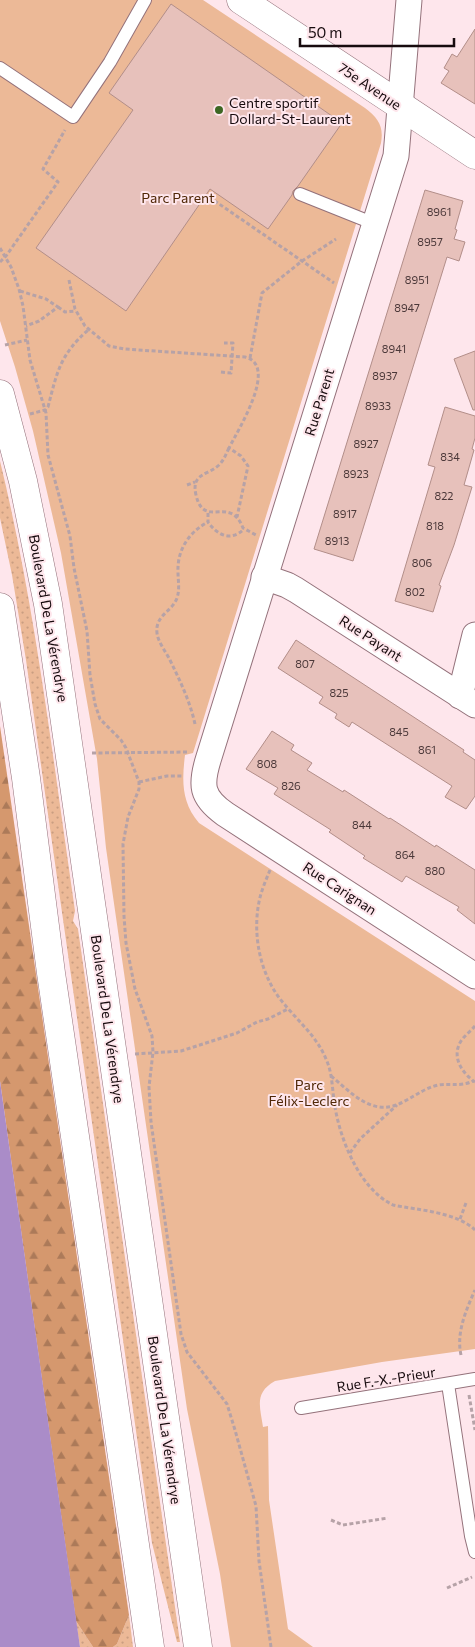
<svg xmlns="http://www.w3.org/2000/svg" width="475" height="1647" viewBox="0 0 475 1647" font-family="Commissioner,sans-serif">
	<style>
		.grass { fill: url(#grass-dots) }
		.forest { fill: url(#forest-firs) }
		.park { fill: #ecb997 }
		.water { fill: #aa8cc8 }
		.building { fill: #e7c1bb; stroke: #b28e89 }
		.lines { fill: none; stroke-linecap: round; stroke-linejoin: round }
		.service-casing { stroke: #94727b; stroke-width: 14 }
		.minor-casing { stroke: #94727b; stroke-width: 27 }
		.tertiary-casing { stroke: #94727b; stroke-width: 29 }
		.secondary-casing { stroke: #94727b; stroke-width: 29 }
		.path { stroke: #b6a2a7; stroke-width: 3; stroke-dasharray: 4 2.5; stroke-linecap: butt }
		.service { stroke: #fff; stroke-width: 12 }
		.minor { stroke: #fff; stroke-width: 25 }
		.tertiary { stroke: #fff; stroke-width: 28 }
		.secondary { stroke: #fff; stroke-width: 28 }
		.poi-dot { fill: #3d6723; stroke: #fee6ec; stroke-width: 2 }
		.labels { text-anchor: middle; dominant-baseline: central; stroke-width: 4; stroke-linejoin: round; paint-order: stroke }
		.number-label { font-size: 11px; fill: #4b3839 }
		.street-label { font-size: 14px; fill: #170b0e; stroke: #fee6ec }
		.poi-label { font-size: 14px; fill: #170b0e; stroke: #fee6ec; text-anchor: start }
		.park-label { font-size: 14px; fill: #4f2706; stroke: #fee6ec }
	</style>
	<defs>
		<pattern id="grass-dots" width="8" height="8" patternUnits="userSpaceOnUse" patternTransform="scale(1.25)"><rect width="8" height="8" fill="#ecb997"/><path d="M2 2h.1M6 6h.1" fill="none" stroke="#ca9e81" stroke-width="1.8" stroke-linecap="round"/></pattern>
		<pattern id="forest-firs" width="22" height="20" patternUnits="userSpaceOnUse" patternTransform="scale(1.25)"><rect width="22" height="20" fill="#d5986e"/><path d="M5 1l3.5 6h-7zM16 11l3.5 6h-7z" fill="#ac7a59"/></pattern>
	</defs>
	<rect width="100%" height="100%" fill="#fee6ec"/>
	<g class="grass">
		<path d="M0 461C36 609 53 761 75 911L73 921 78 929 180 1642H177L152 1543 26 660 12 575 0 518Z"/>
		<path d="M129 1615 133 1647H113L117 1644Z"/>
		<path d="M76 1621 93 1647H80Z"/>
	</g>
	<path class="forest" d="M0 726 129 1615 117 1644 113 1647H93L76 1621 0 1081Z"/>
	<path class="park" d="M0 0H203L365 108C378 118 384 126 381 143L193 753 185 755C182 780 181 802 199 823L475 1001V1349L382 1362 275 1381C254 1393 260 1406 263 1427L268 1426 269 1500 288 1629 313 1647H231L220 1574 187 1409 106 848 97 759 61 553 33 431 15 367 0 321Z"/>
	<path class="water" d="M0 1081 80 1647H0Z"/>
	<g class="building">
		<path d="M171 4 342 123 298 186 293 191 292 195 268 229 210 189 126 311 36 248 133 110 109 93Z"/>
		<path d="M475 29V104L441 83 449 71 444 68 452 54 457 57Z"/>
		<path d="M425 190 463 201 455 229 457 230 454 239 465 242 459 261 447 257 353 561 314 549Z"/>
		<path d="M475 351V410H473L454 359Z"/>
		<path d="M445 407 475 416V438L472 449 474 450 464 485 472 487 454 545 439 585 441 586 433 612 395 601 435 467 428 465Z"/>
		<path d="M296 640 464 750 463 752 475 760V796L466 809 445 797 452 786 352 722 349 727 335 718 337 714 319 703 323 697 278 668Z"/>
		<path d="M272 731 294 745 291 750 312 763 307 770 343 792 344 790 389 819 390 818 435 847 436 845 475 870V924L457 910 459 907 406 876 402 882 363 858 365 856 329 832 331 830 274 794 278 788 246 769Z"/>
	</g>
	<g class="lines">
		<defs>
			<g id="service">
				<path d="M0 68 73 117 110 62 145 0"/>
				<path d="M300 194 375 224"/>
				<path d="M448 1384 471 1536 475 1552"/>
				<path d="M301 1408 475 1379"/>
			</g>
			<g id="minor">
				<path d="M409 0 396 156 209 757C200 785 201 797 225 814L475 976"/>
				<path d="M264 577 287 585 296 590 475 705"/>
				<path d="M460 696 475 635"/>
			</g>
			<path id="tertiary" d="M241 0 475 155"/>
			<g id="secondary">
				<path d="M0 394 23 481 48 604 198 1647"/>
				<path d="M0 607 26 778 51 973 150 1647"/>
			</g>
		</defs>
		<use href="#service" class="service-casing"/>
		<use href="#minor" class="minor-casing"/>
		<use href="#tertiary" class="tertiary-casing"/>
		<use href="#secondary" class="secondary-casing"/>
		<g class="path">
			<path d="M209 197 334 283"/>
			<path d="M0 248 11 267 19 289 23 306 30 360 46 413 48 455 70 536 74 568 87 631 90 675 95 704 100 719 121 740 126 748 139 782V789L128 817 123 844 124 916 126 943 135 989 152 1036 153 1052 149 1087 151 1122 181 1334 187 1352 227 1404 235 1430 256 1506 259 1561 271 1647"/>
			<path d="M0 262 6 256 58 182 43 169 65 130"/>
			<path d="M69 280 75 309 85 326 109 346 124 349 245 357C279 365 238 430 229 448L241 456 248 466 237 517"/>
			<path d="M20 291 46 299 58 307 39 321 26 326"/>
			<path d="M58 307 65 312 76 311"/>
			<path d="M5 345 27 340"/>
			<path d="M250 358 262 293 302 261 336 239"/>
			<path d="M221 372 231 373 233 343H224"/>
			<path d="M30 414 45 410 48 407C57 372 60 355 88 330"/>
			<path d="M229 448C226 454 224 460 219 465 207 476 191 473 196 495 204 530 230 494 243 528L256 535"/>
			<path d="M187 485 195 482"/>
			<path d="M208 513V522C217 535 231 542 244 529"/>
			<path d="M195 724C190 701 180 681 170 660 166 652 158 642 157 633 155 615 172 612 177 598 180 589 178 581 178 572 177 550 189 532 208 522"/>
			<path d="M92 753 189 752"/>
			<path d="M139 782 167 776H183"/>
			<path d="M270 870C266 880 261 891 259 902 252 937 261 978 285 1005 300 1023 317 1037 326 1059 333 1074 332 1091 335 1107 341 1142 360 1189 393 1205 417 1210 457 1212 475 1230"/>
			<path d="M475 1026C471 1031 465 1035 461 1041 451 1057 462 1073 475 1082"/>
			<path d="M135 1054 181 1051 237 1033 257 1022 268 1019 288 1009"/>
			<path d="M331 1076C353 1094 373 1118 403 1102 415 1096 425 1088 438 1085 451 1083 461 1087 473 1081"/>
			<path d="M350 1153 360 1139 397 1105"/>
			<path d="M460 1219 466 1203"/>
			<path d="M461 1355C456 1333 466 1310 475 1290"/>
			<path d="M469 1395 475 1430"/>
			<path d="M331 1520 343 1525 388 1518"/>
			<path d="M447 1588 472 1577"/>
		</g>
		<use href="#service" class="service"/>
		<use href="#minor" class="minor"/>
		<use href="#tertiary" class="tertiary"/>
		<use href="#secondary" class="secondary"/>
	</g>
	<circle class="poi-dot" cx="219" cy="110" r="5"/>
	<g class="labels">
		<g class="number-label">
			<text x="439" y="211">8961</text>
			<text x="430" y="241">8957</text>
			<text x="417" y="279">8951</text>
			<text x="407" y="307">8947</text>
			<text x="394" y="348">8941</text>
			<text x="385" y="375">8937</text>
			<text x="378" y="405">8933</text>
			<text x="366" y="443">8927</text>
			<text x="450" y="456">834</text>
			<text x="356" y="473">8923</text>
			<text x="444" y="495">822</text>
			<text x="345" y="513">8917</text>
			<text x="435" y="525">818</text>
			<text x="337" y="540">8913</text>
			<text x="422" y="562">806</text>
			<text x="415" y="591">802</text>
			<text x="305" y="663">807</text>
			<text x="339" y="692">825</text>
			<text x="399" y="731">845</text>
			<text x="427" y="749">861</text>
			<text x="267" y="763">808</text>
			<text x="291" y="785">826</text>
			<text x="362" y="824">844</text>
			<text x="405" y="854">864</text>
			<text x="435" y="870">880</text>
		</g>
		<g class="street-label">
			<text transform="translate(370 86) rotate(34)">75e Avenue</text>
			<text transform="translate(319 402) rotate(-73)">Rue Parent</text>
			<text transform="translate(49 618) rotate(80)">Boulevard De La Vérendrye</text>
			<text transform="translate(371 638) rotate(33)">Rue Payant</text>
			<text transform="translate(340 888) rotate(33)">Rue Carignan</text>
			<text transform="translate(108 1019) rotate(82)">Boulevard De La Vérendrye</text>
			<text transform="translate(386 1379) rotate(-9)">Rue F.-X.-Prieur</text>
			<text transform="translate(165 1420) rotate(82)">Boulevard De La Vérendrye</text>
		</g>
		<g class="poi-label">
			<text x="229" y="102">Centre sportif<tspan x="229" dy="16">Dollard-St-Laurent</tspan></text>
		</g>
		<g class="park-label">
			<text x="178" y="197">Parc Parent</text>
			<text x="309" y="1084">Parc<tspan x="309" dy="16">Félix-Leclerc</tspan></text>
		</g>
	</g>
	<path d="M300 38v8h154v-8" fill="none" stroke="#170b0e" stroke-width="2.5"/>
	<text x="308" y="38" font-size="15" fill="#170b0e" stroke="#fee6ec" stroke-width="4" paint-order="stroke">50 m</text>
</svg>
